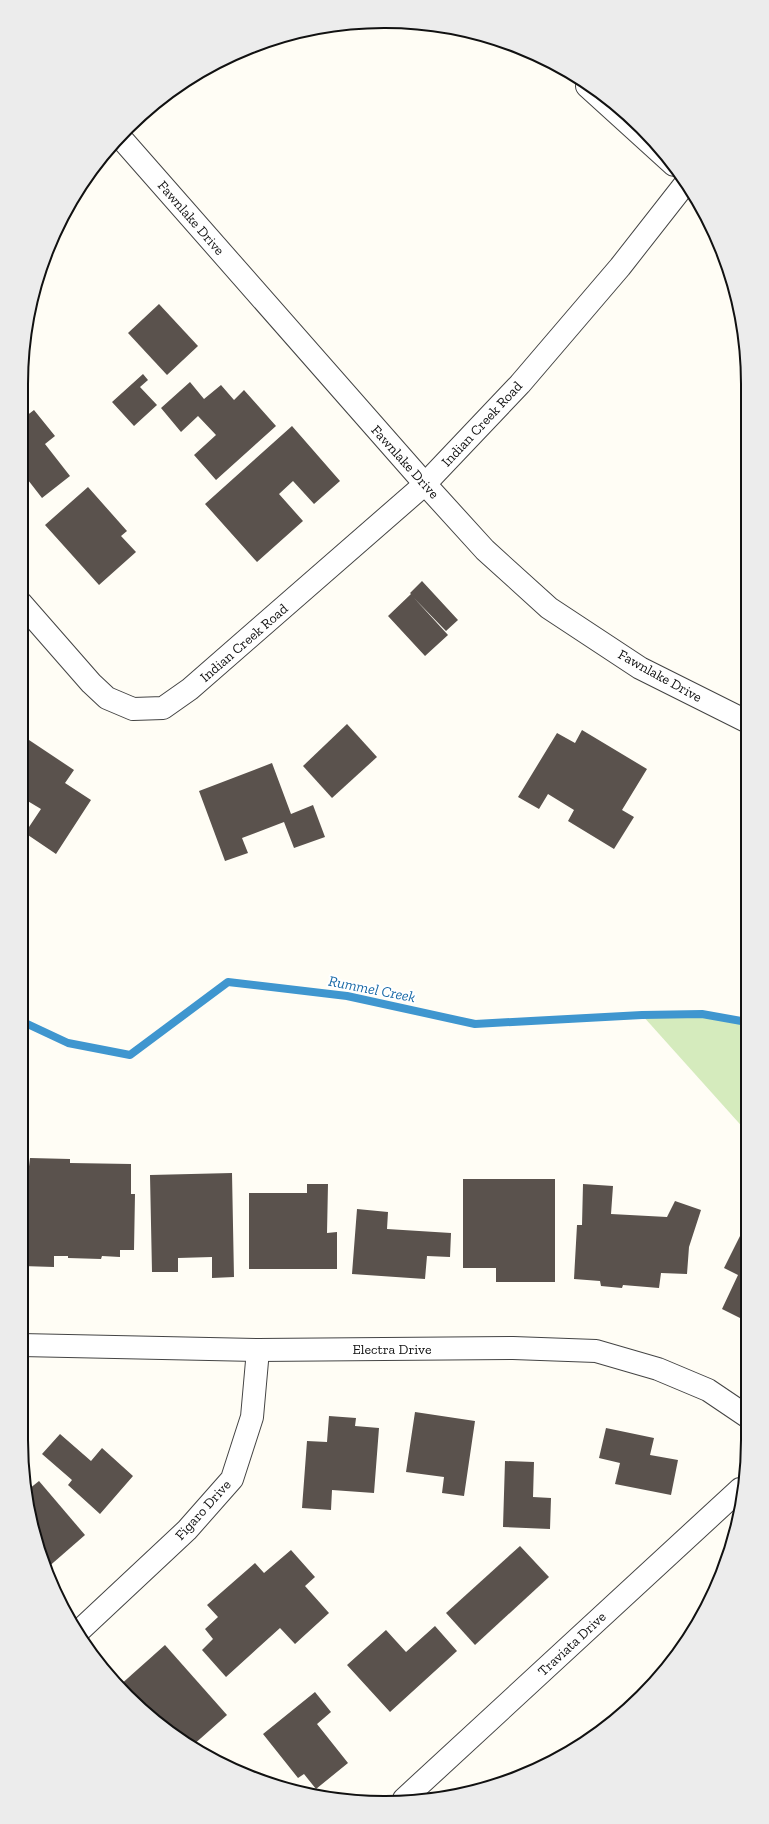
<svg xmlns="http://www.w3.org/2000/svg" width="769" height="1824" viewBox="0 0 769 1824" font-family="'Zilla Slab',serif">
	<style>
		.green { fill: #d5ebbd }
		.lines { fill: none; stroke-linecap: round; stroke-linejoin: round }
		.stream { stroke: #3f96cf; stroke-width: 8 }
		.building { fill: #5a524d }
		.street-casing { stroke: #444; stroke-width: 24 }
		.street { stroke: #fff; stroke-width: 22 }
		.labels { text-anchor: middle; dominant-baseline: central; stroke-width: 4; stroke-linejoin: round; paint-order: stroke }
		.street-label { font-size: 14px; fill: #111; stroke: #fff }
		.water-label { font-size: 15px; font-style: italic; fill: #1768a6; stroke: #fff }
		.rim { fill: none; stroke: #111; stroke-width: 2 }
	</style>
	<rect width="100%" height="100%" fill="#fffdf5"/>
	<path class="green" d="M702 1014 747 1022V1132L642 1015Z"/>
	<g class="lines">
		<path class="stream" d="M21 1021 68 1043 130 1055 228 982 347 996 475 1024 642 1015 702 1014 747 1022"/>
	</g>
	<g class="building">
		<path d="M159 304 198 346 167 375 128 333Z"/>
		<path d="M143 374 148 380 140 387 157 405 134 426 112 402Z"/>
		<path d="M190 382 204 399 221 385 234 400 244 390 276 426 216 480 194 455 216 435 198 416 181 432 161 408Z"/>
		<path d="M34 410 55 436 45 444 70 476 42 498 21 471V420Z"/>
		<path d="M292 426 340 481 314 504 293 481 279 494 303 521 257 562 205 504Z"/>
		<path d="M88 487 127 531 121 536 136 552 99 585 45 525Z"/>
		<path d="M422 581 458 620 446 631 414 598 448 635 425 656 388 616 411 594 410 593Z"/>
		<path d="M347 724 377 757 332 798 303 766Z"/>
		<path d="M582 730 647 769 622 810 634 817 614 849 568 821 574 810 548 794 539 809 518 797 557 733 575 743Z"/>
		<path d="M23 736 74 770 65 783 91 800 56 854 25 833 41 809 21 797V739Z"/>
		<path d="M272 763 291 814 313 805 325 837 294 848 284 822 242 838 248 853 225 861 199 791Z"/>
		<path d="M30 1158 70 1159V1163L131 1164V1194H135L134 1250H120V1257L102 1256 101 1259 68 1258V1256H54V1267L22 1266 21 1175H28Z"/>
		<path d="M232 1173 234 1277 212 1278V1257L178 1258V1272H152L150 1175Z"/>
		<path d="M463 1179H555V1282H496V1268H463Z"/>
		<path d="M307 1184H328L327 1233 337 1232V1269H249V1193H307Z"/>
		<path d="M583 1184 613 1186 611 1214 667 1217 675 1201 701 1210 689 1247 687 1274 661 1273 659 1288 623 1285 622 1288 601 1286 600 1281 574 1279 577 1225H582Z"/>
		<path d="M357 1209 388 1212 387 1229 451 1233 450 1257 427 1256 425 1279 352 1274Z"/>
		<path d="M740 1236 747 1240 748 1322 722 1309 738 1275 724 1268Z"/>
		<path d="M415 1412 475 1421 464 1496 442 1493 444 1477 406 1472Z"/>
		<path d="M329 1416 356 1418 355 1426 379 1428 374 1493 332 1490 331 1510 302 1508 307 1441 327 1442Z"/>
		<path d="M606 1428 654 1438 650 1455 678 1460 671 1495 615 1484 620 1463 599 1458Z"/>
		<path d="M60 1434 91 1461 102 1448 133 1476 100 1514 68 1485 72 1480 42 1454Z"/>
		<path d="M505 1461 534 1462 533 1497 551 1498 550 1529 503 1527Z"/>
		<path d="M39 1481 85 1535 46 1569 40 1557 29 1489Z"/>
		<path d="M520 1546 549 1577 475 1645 446 1613Z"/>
		<path d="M291 1550 315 1577 305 1586 329 1613 295 1644 280 1628 226 1677 202 1650 213 1639 205 1629 218 1617 207 1605 255 1563 264 1573Z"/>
		<path d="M435 1626 457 1651 390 1712 347 1665 386 1630 406 1652Z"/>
		<path d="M165 1645 227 1715 192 1746 119 1686Z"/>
		<path d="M315 1692 331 1712 317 1724 348 1763 316 1789 304 1774 298 1778 263 1734Z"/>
	</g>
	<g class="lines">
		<defs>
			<g id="street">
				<path d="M587 86 674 165"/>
				<path d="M120 137 425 484 485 550 549 608 640 668 746 721"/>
				<path d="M21 603 91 683 107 698 133 709 163 708 190 689 425 484 520 384 620 267 685 184"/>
				<path d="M21 1345 258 1350 513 1348 596 1351 658 1369 708 1390 748 1417"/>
				<path d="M78 1632 187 1530 232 1479 252 1417 258 1350"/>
				<path d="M404 1799 740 1489"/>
			</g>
		</defs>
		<use href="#street" class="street-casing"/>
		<use href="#street" class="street"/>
	</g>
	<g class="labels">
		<g class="street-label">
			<text transform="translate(191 218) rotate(49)">Fawnlake Drive</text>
			<text transform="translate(482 424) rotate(-47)">Indian Creek Road</text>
			<text transform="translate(405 462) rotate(48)">Fawnlake Drive</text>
			<text transform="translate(244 643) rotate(-41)">Indian Creek Road</text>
			<text transform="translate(660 676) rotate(29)">Fawnlake Drive</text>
			<text x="392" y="1349">Electra Drive</text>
			<text transform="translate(203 1510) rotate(-48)">Figaro Drive</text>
			<text transform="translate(572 1644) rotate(-43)">Traviata Drive</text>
		</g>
		<g class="water-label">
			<text transform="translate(372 989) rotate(11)">Rummel Creek</text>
		</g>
	</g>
	<path d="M0 0H769V1824H0ZM384 28H385A356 356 0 0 1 741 384V1440A356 356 0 0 1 385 1796H384A356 356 0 0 1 28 1440V384A356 356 0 0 1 384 28Z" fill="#ececec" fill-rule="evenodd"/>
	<path class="rim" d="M384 28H385A356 356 0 0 1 741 384V1440A356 356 0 0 1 385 1796H384A356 356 0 0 1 28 1440V384A356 356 0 0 1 384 28Z"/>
</svg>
